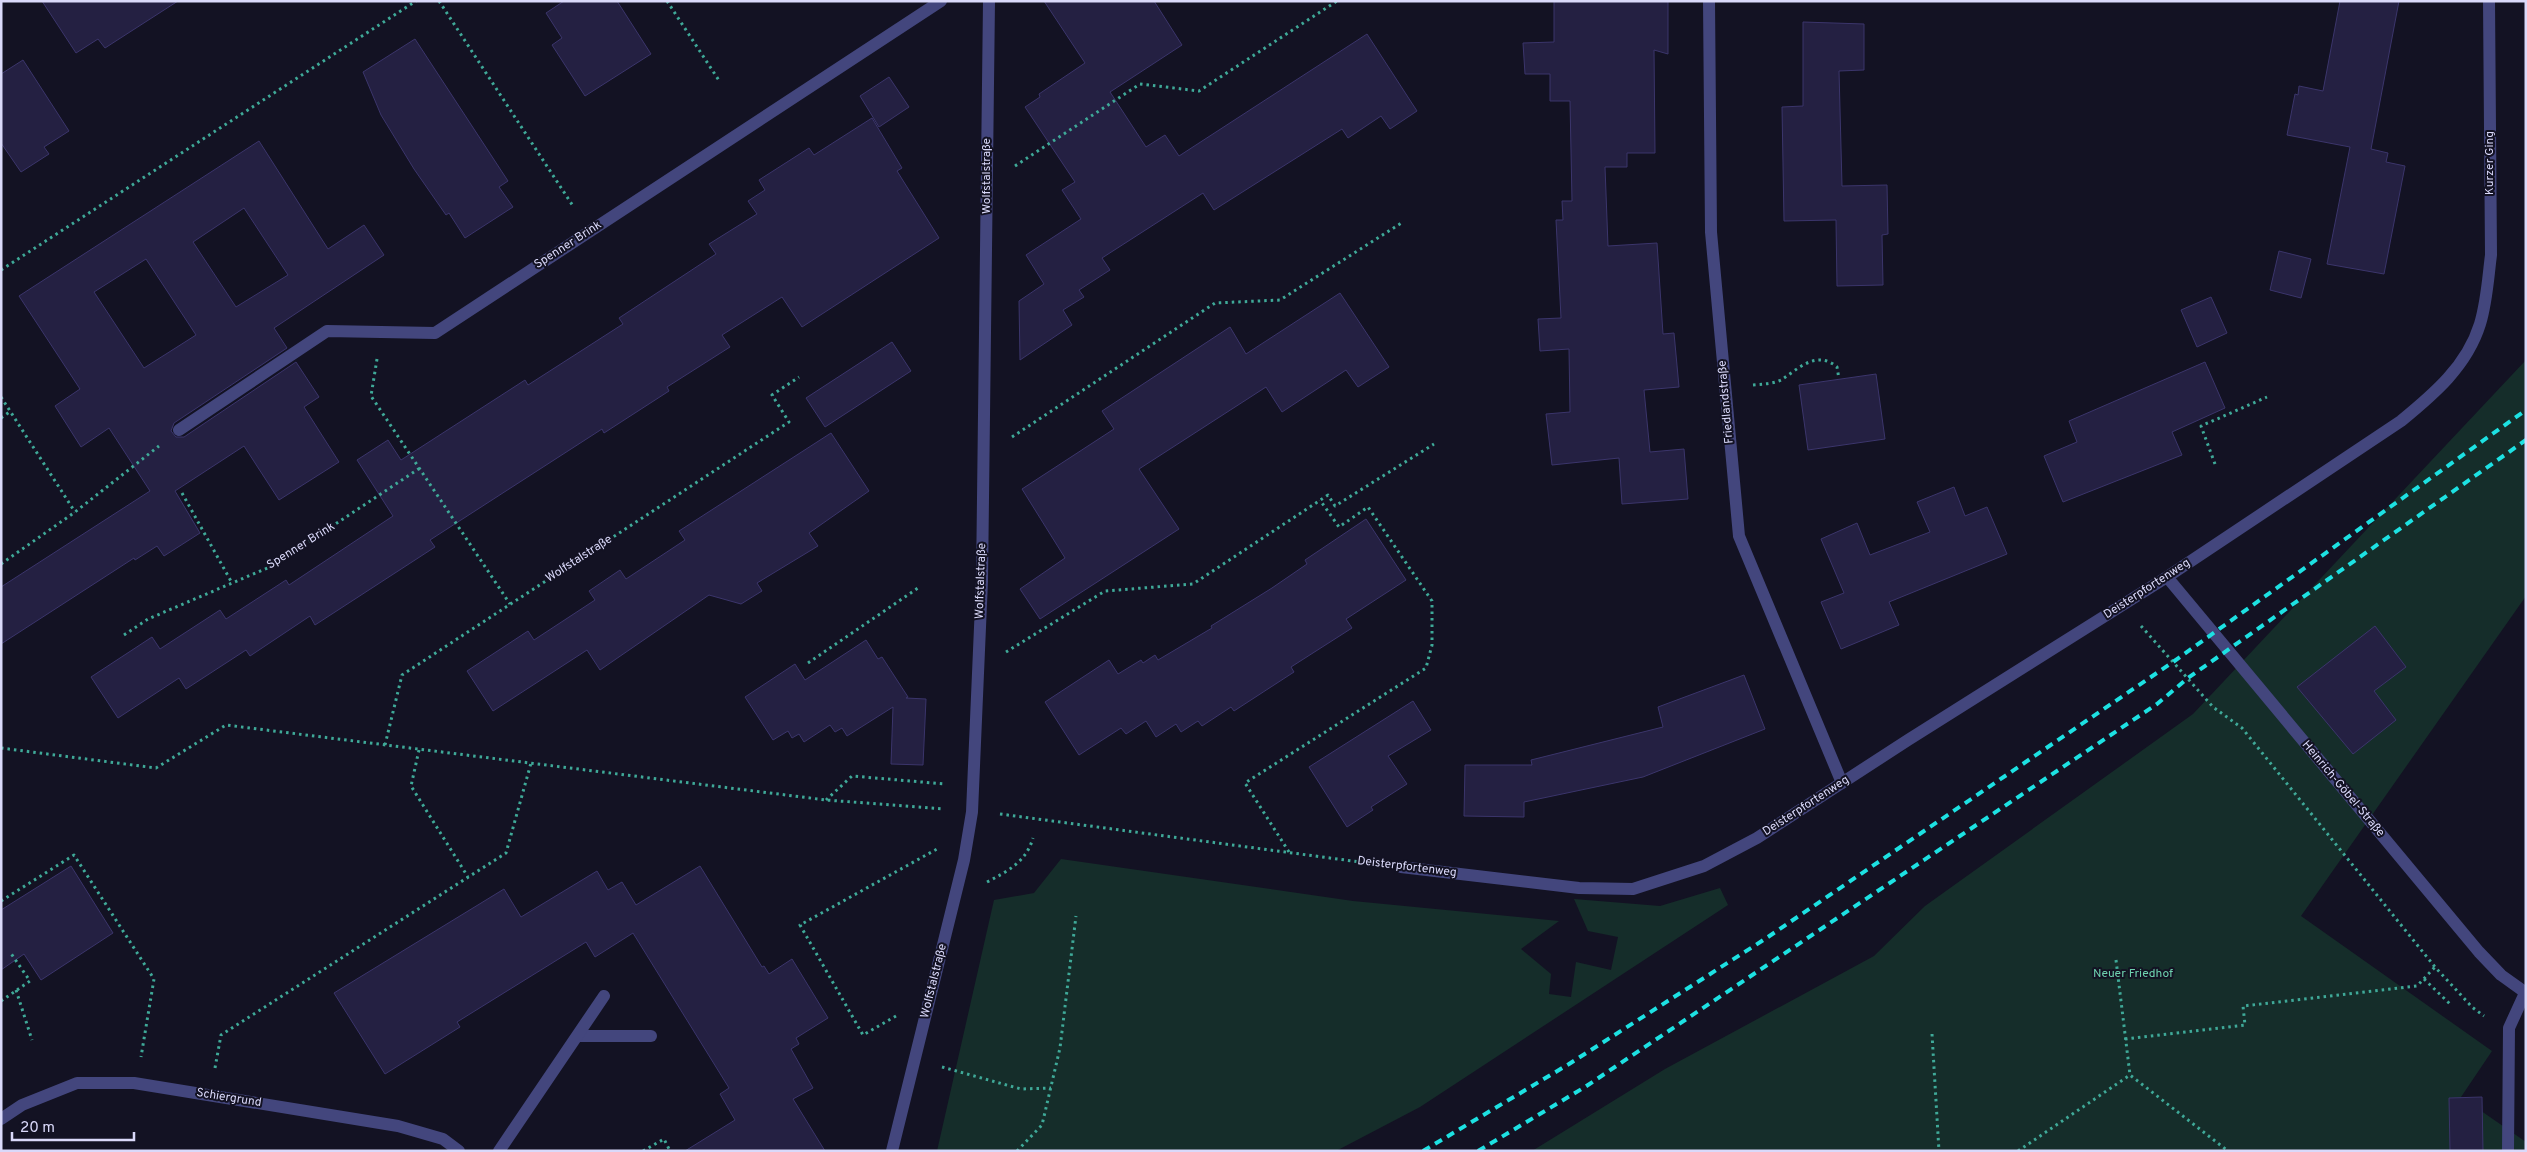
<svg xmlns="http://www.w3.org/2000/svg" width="2527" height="1152" viewBox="0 0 2527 1152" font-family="Overpass,sans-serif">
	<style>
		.green { fill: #152d2a }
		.building { fill: #242042; stroke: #3b356b; fill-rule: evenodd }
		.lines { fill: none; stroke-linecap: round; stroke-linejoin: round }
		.path { stroke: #3fa998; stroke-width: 3; stroke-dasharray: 2.5 4; stroke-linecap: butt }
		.minor { stroke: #43467d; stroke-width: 12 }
		.rail { stroke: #1de1e2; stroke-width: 4; stroke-dasharray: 8 6; stroke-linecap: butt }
		.labels { text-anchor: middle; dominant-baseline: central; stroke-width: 4; stroke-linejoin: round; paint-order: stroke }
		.street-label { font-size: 12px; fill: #dad9fa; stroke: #131223 }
		.park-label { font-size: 12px; fill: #6ed1af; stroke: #131223 }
	</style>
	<rect width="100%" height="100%" fill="#131223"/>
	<g class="green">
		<path d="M2526 360V596L2301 916 2492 1051 2461 1097 2526 1142V1151H1532L1665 1069 1874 956 1925 906 2193 714Z"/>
		<path d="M1061 859 1353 901 1559 921 1521 949 1551 974 1549 994 1571 997 1576 962 1611 970 1618 937 1588 931 1574 899 1660 906 1720 888 1728 905 1420 1107 1336 1151H937L994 900 1034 893Z"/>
	</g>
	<g class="building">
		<path d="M42 1H178L105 48 98 39 76 53Z"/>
		<path d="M564 1H617L651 54 585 96 552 45 562 38 546 13Z"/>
		<path d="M1044 1H1154L1182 45 1110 92 1146 147 1165 135 1179 156 1367 34 1417 111 1390 129 1381 116 1348 138 1342 129 1214 210 1203 193 1102 258 1110 270 1079 290 1084 297 1063 310 1072 325 1020 360 1019 301 1044 284 1026 255 1081 219 1062 190 1075 182 1025 107 1040 97 1039 94 1085 63Z"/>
		<path d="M1554 1H1668V54L1654 50 1655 153H1627V167H1605L1608 246 1657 243 1663 334 1674 333 1679 387 1644 390 1650 452 1684 449 1688 499 1622 504 1619 458 1552 465 1546 414 1570 412 1569 349 1540 351 1538 319 1561 318 1556 220H1563L1562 201H1572L1570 101H1550V74H1525L1523 43 1554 42Z"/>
		<path d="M2340 1H2399L2371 149 2388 153 2386 162 2405 166 2384 274 2327 264 2350 147 2287 135 2295 94 2298 95 2299 86 2323 91Z"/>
		<path d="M1803 22 1864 24V70L1839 71 1842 186 1887 185 1888 234 1882 235 1883 285 1837 286 1836 220 1784 221 1782 107 1803 106Z"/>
		<path d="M415 39 508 181 499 187 513 207 465 238 449 213 446 215 414 169 381 115 363 72Z"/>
		<path d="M23 60 69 131 44 147 49 154 21 172 1 143V74Z"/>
		<path d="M889 77 909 107 879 127 860 96Z"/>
		<path d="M872 118 902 168 897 171 939 238 802 327 782 297 722 335 730 347 667 387 669 391 604 433 602 429 430 540 435 547 315 625 310 616 250 656 246 650 186 689 179 678 118 718 91 677 152 637 160 649 220 610 226 619 286 580 289 585 393 516 357 460 388 440 401 460 525 380 528 385 623 324 619 318 716 254 709 244 757 214 748 201 765 190 759 180 809 148 814 155Z"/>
		<path d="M259 141 328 249 364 225 384 255 274 328 287 348 174 423 171 431 176 437H184L296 362 319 397 304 407 339 462 279 500 244 446 175 491 200 533 164 556 157 546 135 560 134 558 1 644V587L150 491 109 428 81 447 55 406 80 389 19 296ZM244 208 288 275 236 307 193 242ZM146 259 196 335 144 368 94 292Z"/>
		<path d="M2279 251 2311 259 2301 298 2270 290Z"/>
		<path d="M1340 293 1389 367 1358 387 1346 370 1282 412 1266 387 1139 469 1179 529 1040 619 1020 589 1065 558 1022 489 1114 429 1102 411 1230 327 1246 354Z"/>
		<path d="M2211 297 2227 333 2197 347 2181 310Z"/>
		<path d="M892 342 911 371 825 427 806 398Z"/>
		<path d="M2205 362 2225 408 2172 432 2182 455 2063 502 2044 456 2077 442 2069 421Z"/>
		<path d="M1876 374 1885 439 1808 450 1799 385Z"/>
		<path d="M831 433 869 491 809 533 818 546 757 583 762 591 741 604 709 595 600 670 587 650 493 711 467 671 528 631 534 640 595 600 589 591 620 570 626 579 685 540 679 531Z"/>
		<path d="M1954 487 1965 516 1987 507 2007 554 1889 602 1899 625 1841 649 1821 602 1844 593 1821 539 1857 523 1870 555 1930 532 1917 502Z"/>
		<path d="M1366 519 1406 580 1346 619 1352 628 1291 667 1294 672 1234 711 1231 707 1202 726 1198 721 1181 732 1176 724 1156 737 1146 721 1126 734 1121 728 1079 755 1045 702 1109 660 1118 674 1141 660 1143 663 1155 655 1158 660 1212 628 1211 626 1272 588 1307 564 1305 560Z"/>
		<path d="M2375 626 2406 667 2374 691 2396 720 2353 754 2297 687Z"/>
		<path d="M866 640 878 659 882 657 908 697 906 698 926 699 923 765 891 764 893 707 847 736 842 728 835 732 830 725 804 742 799 734 792 738 788 731 773 740 745 697 795 664 805 680Z"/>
		<path d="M1744 675 1765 729 1643 777 1524 802V817L1464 816 1465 765H1532L1531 760 1663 727 1658 707Z"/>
		<path d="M1413 701 1431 730 1388 756 1407 784 1371 807 1373 810 1347 827 1309 767Z"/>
		<path d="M71 866 113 933 41 980 24 954 1 970V910Z"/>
		<path d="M700 866 762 967 764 966 769 974 792 959 828 1018 796 1038 799 1044 791 1049 813 1088 793 1099 825 1151H685L735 1120 720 1094 729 1088 633 933 595 957 586 942 457 1022 460 1027 385 1074 334 993 504 889 521 917 597 871 608 890 622 882 636 905Z"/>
		<path d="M2482 1097 2483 1151H2450L2449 1098Z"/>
	</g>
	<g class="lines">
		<g class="path">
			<path d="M439 1 573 206"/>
			<path d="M667 1 720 82"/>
			<path d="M1015 166 1140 84 1199 91 1337 1"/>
			<path d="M1 270 416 1"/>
			<path d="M377 359 371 396 510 604"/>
			<path d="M1753 385C1763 384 1772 384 1781 380 1797 370 1816 349 1837 367L1839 379"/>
			<path d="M1 397 75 512"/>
			<path d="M1 418 11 411"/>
			<path d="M1012 437 1215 303 1280 300 1403 222"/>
			<path d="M2215 464 2201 426 2267 397"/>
			<path d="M182 493 232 583"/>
			<path d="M1 564 75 512 159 446"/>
			<path d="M2141 626 2213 707 2242 728 2435 967 2472 1007 2484 1016"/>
			<path d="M124 635 148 619 272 566 420 468"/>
			<path d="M1006 652 1105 591 1193 584 1328 495 1335 506 1434 444"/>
			<path d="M808 663 918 588"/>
			<path d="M385 745 402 675 789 422 772 395 799 377"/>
			<path d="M1 748 156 768 226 725 826 800 944 809"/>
			<path d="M419 750 411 786 468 877"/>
			<path d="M826 800 852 776 945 784"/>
			<path d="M1000 814 1375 864"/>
			<path d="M1289 852 1245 783 1426 668 1432 645V601L1368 507 1339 527 1320 500"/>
			<path d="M987 882C1008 871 1026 862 1033 838"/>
			<path d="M1 901 74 855 154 979 141 1057"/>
			<path d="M2116 960 2130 1075"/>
			<path d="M2424 979 2450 1004"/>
			<path d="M16 990 32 1040"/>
			<path d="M1 1001 30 981 10 952"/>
			<path d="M896 1016 863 1035 800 925 937 849"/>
			<path d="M1932 1034 1939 1151"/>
			<path d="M2125 1039 2245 1025 2243 1006 2417 986 2435 967"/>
			<path d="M942 1067 1021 1089 1051 1088"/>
			<path d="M215 1068 221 1035 506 853 531 763"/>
			<path d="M643 1151 664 1139 670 1151"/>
			<path d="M1017 1151 1042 1125 1060 1048 1076 916"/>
			<path d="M2018 1151 2130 1075 2228 1151"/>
		</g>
		<g class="minor">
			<path d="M1709 1 1711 232 1739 536 1842 783"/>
			<path d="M179 430 327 331 435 333 941 1"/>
			<path d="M2167 577 2479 952 2501 975 2526 993"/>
			<path d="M1401 867 1579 888 1633 889 1704 866 1757 838 1908 740 2167 577 2401 421C2434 394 2467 366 2480 324 2487 301 2488 278 2491 255L2489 1"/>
			<path d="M578 1036H651"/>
			<path d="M1 1119 22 1105 77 1083H134L398 1126 443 1139 459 1151"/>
			<path d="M499 1151 604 996"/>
			<path d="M892 1151 964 860 972 812 982 581 989 1"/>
			<path d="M2508 1151 2509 1028 2525 993"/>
		</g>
		<g class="rail">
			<path d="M1423 1151 1569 1064 1765 939 2173 662 2526 410"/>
			<path d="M1478 1151 1585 1087 2157 704 2188 678 2526 440"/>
		</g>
	</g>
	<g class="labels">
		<g class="street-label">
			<text transform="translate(2490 163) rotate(-90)">Kurzer Ging</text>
			<text transform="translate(987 176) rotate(-90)">Wolfstalstraße</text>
			<text transform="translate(568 245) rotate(-33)">Spenner Brink</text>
			<text transform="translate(1726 402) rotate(-95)">Friedlandstraße</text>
			<text transform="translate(301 546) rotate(-32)">Spenner Brink</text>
			<text transform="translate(579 559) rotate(-33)">Wolfstalstraße</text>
			<text transform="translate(981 581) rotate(-88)">Wolfstalstraße</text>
			<text transform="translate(2147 589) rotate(-33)">Deisterpfortenweg</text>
			<text transform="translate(2343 789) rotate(50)">Heinrich-Göbel-Straße</text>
			<text transform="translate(1806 806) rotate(-33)">Deisterpfortenweg</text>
			<text transform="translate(1407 867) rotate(7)">Deisterpfortenweg</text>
			<text transform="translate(934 981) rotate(-76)">Wolfstalstraße</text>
			<text transform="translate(229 1098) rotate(9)">Schiergrund</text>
		</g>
		<g class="park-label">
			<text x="2133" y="974">Neuer Friedhof</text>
		</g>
	</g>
	<rect width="2527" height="1152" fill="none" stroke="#dad9fa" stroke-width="5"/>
	<path d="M12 1132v8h122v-8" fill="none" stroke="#dad9fa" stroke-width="2.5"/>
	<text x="20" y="1132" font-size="15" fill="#dad9fa" stroke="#131223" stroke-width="4" paint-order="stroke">20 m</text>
</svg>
